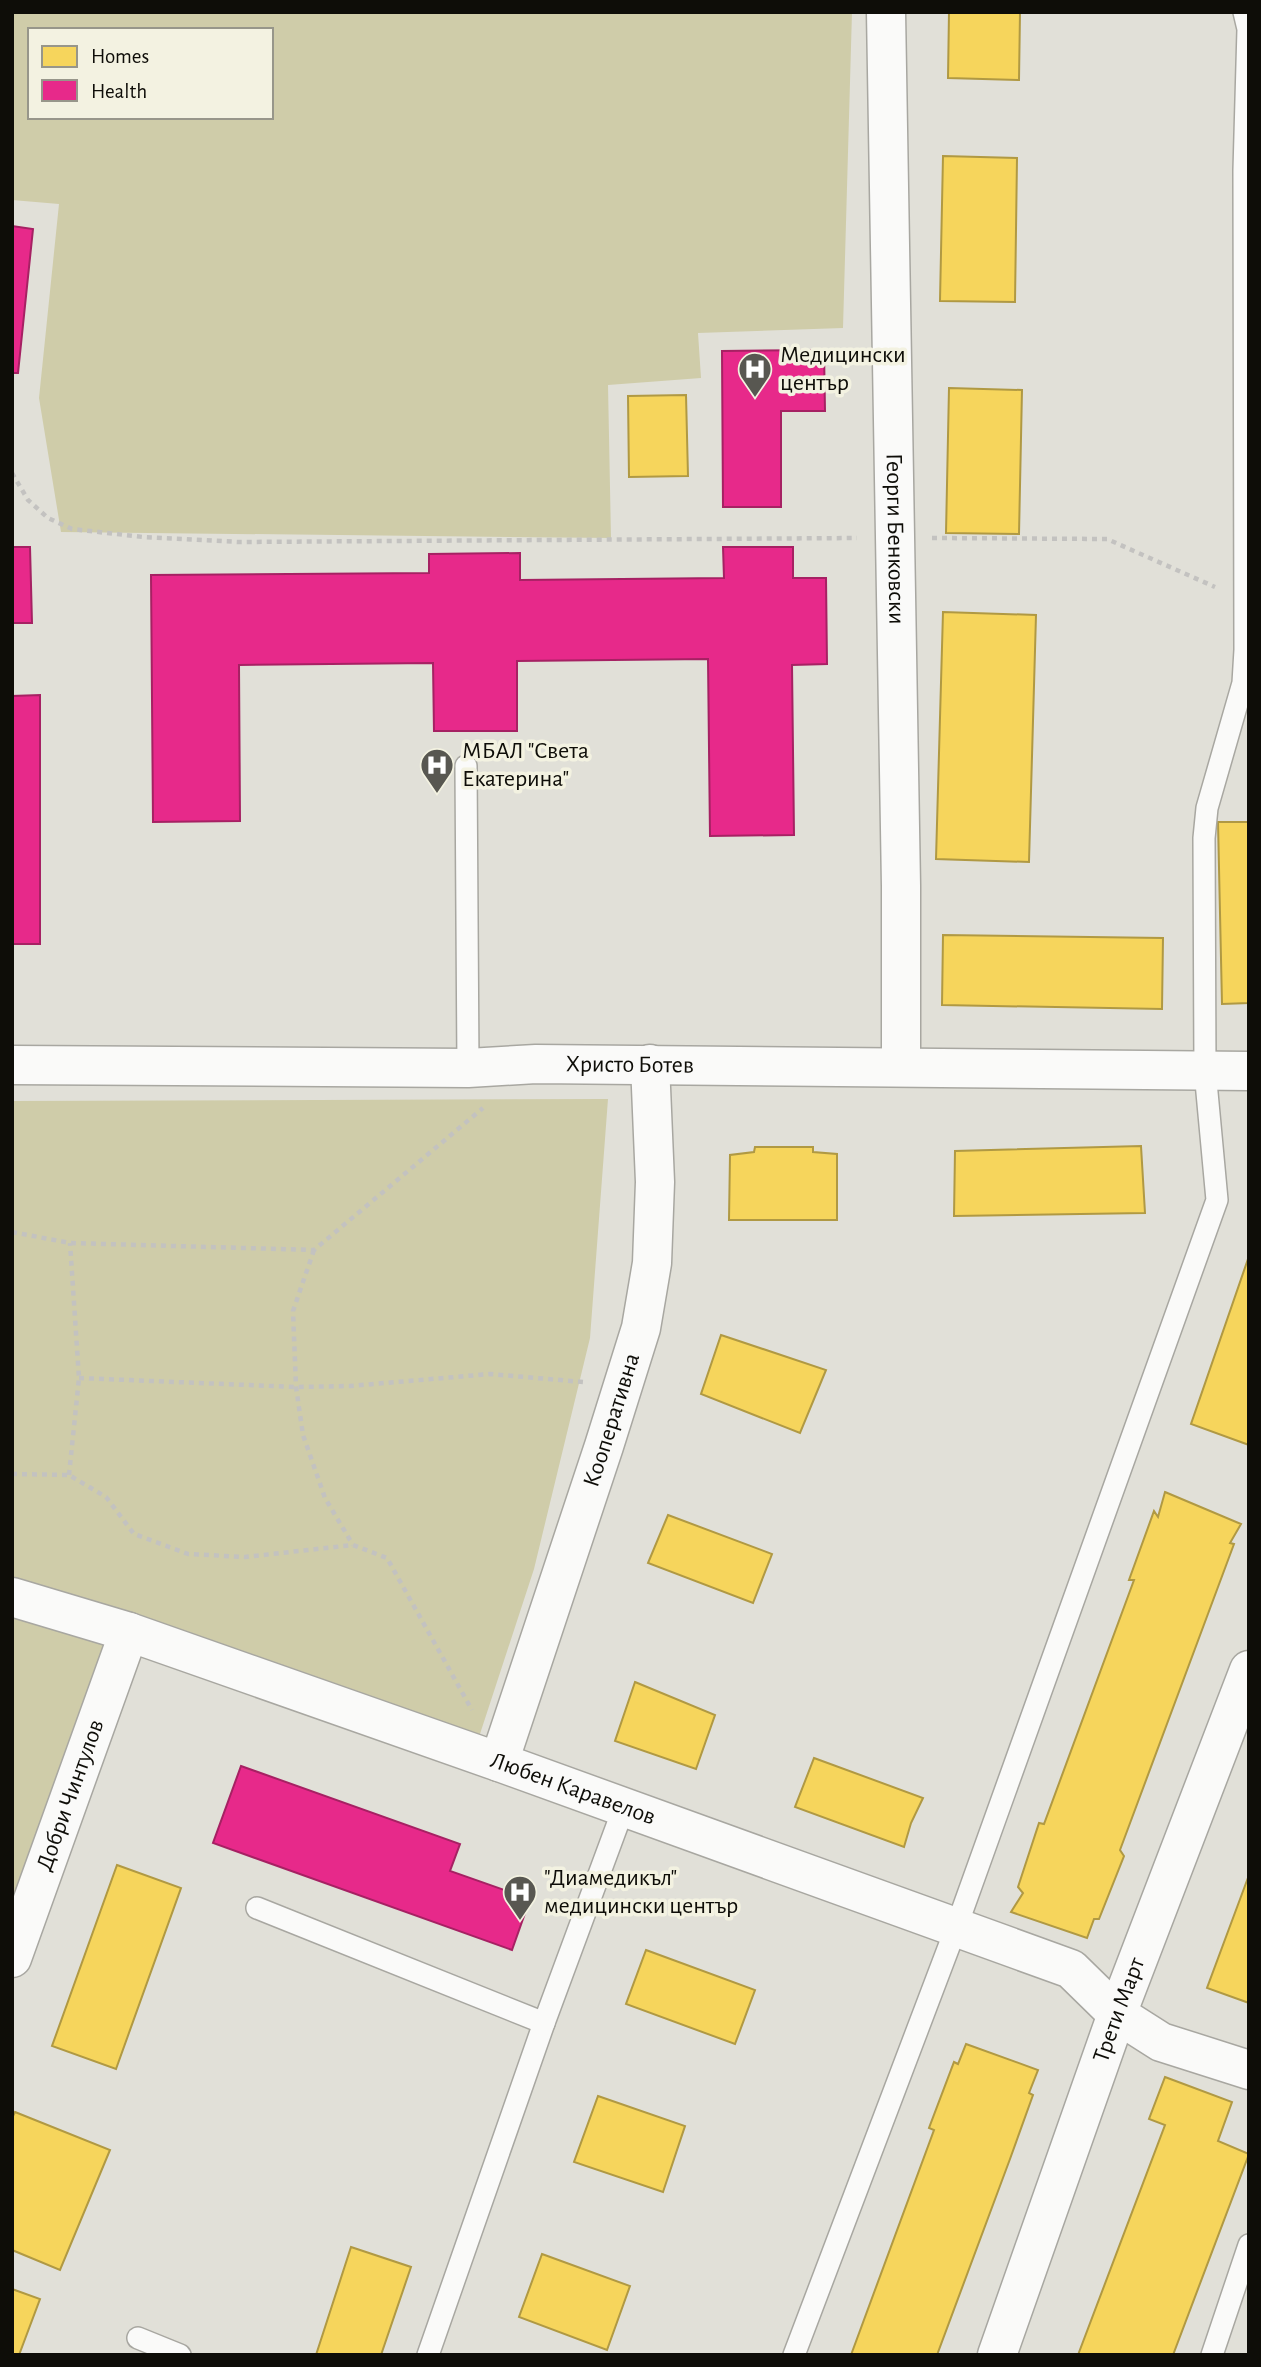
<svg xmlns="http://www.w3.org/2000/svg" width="1261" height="2367" viewBox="0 0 1261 2367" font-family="'Alegreya Sans',sans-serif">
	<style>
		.green { fill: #cfcca9; fill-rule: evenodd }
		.homes { fill: #f6d55c; stroke: #b09943; stroke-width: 2 }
		.health { fill: #e7298a; stroke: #a62163; stroke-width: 2 }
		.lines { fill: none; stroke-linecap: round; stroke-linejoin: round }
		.lane-casing { stroke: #a8a7a1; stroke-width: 24 }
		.street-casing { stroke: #a8a7a1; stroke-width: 41 }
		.secondary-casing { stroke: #a8a7a1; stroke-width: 41 }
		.path { stroke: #c3c2c0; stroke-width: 4.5; stroke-dasharray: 5 5; stroke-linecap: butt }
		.lane { stroke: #fafaf9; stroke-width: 21 }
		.street { stroke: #fafaf9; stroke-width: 38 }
		.secondary { stroke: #fafaf9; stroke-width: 38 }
		.labels { text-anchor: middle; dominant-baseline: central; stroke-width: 7; stroke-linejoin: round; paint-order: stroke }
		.poi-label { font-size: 24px; fill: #0e0d08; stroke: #f3f2e1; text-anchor: start }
		.street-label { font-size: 24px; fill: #0e0d08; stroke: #f3f2e1 }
	</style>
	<rect width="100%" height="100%" fill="#e1e0d8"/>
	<g class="green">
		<path d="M12 12H852L843 328 698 333 701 378 608 385 611 538 61 532 39 398 59 204 12 200ZM30 30H271V117H30Z"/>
		<path d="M608 1099 590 1338 534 1569 478 1740 124 1612 12 1901V1101Z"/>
	</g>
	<g class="homes">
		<path d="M949 12H1020L1019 80 948 78Z"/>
		<path d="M943 156 1017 158 1015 302 940 301Z"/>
		<path d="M949 388 1022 390 1019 534 946 533Z"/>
		<path d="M686 395 688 476 629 477 628 396Z"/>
		<path d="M943 612 1036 615 1029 862 936 859Z"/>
		<path d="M1218 822H1249V1003L1222 1004Z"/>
		<path d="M943 935 1163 938 1162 1009 942 1005Z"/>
		<path d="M1141 1146 1145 1213 954 1216 955 1151Z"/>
		<path d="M755 1147H813V1152L837 1154V1220H729L730 1155 754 1152Z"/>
		<path d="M1249 1256V1445L1191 1424Z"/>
		<path d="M721 1335 826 1370 800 1433 701 1394Z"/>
		<path d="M1165 1492 1241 1524 1230 1543 1234 1544 1120 1850 1124 1856 1099 1919H1094L1087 1938 1011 1912 1023 1893 1018 1887 1039 1823 1044 1824 1134 1580H1129L1154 1511 1158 1517Z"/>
		<path d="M668 1515 772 1554 753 1603 648 1563Z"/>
		<path d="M635 1682 715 1715 696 1769 615 1741Z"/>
		<path d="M814 1758 923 1798 911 1823 904 1847 795 1807Z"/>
		<path d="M117 1865 181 1888 116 2069 52 2046Z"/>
		<path d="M1249 1875V2003L1207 1988Z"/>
		<path d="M646 1950 755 1990 735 2044 626 2004Z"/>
		<path d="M966 2044 1038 2070 1029 2093 1033 2095 1010 2159 937 2355H851L934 2130 929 2128 954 2062 958 2064Z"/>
		<path d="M1165 2077 1232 2102 1218 2141 1249 2154 1173 2355H1078L1165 2125 1149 2119Z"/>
		<path d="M598 2096 685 2126 663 2192 574 2162Z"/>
		<path d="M15 2112 110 2150 60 2270 12 2250V2118Z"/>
		<path d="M351 2247 411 2267 381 2355H316Z"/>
		<path d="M542 2254 630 2286 607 2350 519 2317Z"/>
		<path d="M12 2289 40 2299 19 2355H12Z"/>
	</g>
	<g class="health">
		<path d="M12 226 33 229 18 373H12Z"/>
		<path d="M824 350 825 411H781V507H723L722 351Z"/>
		<path d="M12 547H30L32 623H12Z"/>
		<path d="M723 547H793V578H826L827 664 792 665 794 835 710 836 708 659 517 661V731H434L433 663 239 665 240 821 153 822 151 575 429 573V554L520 553V580L724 578Z"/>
		<path d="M40 695V944H12V696Z"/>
		<path d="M241 1766 460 1844 450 1871 530 1899 512 1950 213 1843Z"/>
	</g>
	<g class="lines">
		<defs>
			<g id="lane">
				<path d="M466 766 468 1068"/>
				<path d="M257 1908 544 2023"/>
				<path d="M138 2338 180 2355"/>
				<path d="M428 2355 544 2023 624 1807"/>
				<path d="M794 2355 956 1928 1217 1200 1205 1071 1204 838 1207 808 1243 683 1245 650 1244 170 1248 29 1244 12"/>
				<path d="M1212 2355 1249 2245"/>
			</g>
			<g id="street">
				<path id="s1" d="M886 12 901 886V1066"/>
				<path id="s2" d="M12 1065 468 1068 536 1064 1249 1071"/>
				<path id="s3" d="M12 1597 129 1632 499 1762 1071 1969 1117 2014 1161 2042 1249 2070"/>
				<path id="s4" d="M499 1762 604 1446 641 1328 652 1263 655 1182 650 1064"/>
				<path id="s5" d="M12 1958 129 1632"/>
			</g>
			<g id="secondary">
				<path id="s6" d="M997 2355 1117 2014 1249 1670"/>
			</g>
		</defs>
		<use href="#lane" class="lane-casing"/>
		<use href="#street" class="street-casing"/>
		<use href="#secondary" class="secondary-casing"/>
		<g class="path">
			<path d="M12 473 28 500 48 518 72 529 143 537 239 542 857 538"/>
			<path d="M932 538 1107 539 1215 587"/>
			<path d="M12 1232 70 1243 314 1250 483 1108"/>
			<path d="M314 1250 293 1311 296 1387 303 1435 325 1498 353 1545"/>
			<path d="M79 1378 296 1387 350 1386 490 1374 583 1382"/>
			<path d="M12 1474 69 1475 106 1497 134 1534 188 1554 245 1557 353 1545 387 1558 472 1710"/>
			<path d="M69 1475 79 1378 70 1243"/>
		</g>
		<use href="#lane" class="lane"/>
		<use href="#street" class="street"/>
		<use href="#secondary" class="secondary"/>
	</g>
	<defs>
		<symbol id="hospital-pin" viewBox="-11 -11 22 30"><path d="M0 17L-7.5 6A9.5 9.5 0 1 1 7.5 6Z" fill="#585751" stroke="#f3f2e1"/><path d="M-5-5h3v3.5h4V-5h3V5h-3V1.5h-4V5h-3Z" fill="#fff"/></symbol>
	</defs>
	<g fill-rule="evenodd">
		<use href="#hospital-pin" x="736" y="350" width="38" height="52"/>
		<use href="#hospital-pin" x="418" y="746" width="38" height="52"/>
		<use href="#hospital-pin" x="501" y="1873" width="38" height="52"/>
	</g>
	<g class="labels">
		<g class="poi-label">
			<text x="780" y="355">Медицински<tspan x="780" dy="28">център</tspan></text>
			<text x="462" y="751">МБАЛ "Света<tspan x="462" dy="28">Екатерина"</tspan></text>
			<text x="544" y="1878">"Диамедикъл"<tspan x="544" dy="28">медицински център</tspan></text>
		</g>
		<g class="street-label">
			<text stroke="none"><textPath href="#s1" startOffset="527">Георги Бенковски</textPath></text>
			<text stroke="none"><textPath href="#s2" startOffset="618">Христо Ботев</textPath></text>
			<text stroke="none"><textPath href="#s4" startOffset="360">Кооперативна</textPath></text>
			<text stroke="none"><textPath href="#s3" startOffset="593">Любен Каравелов</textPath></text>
			<text stroke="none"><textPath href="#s5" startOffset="173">Добри Чинтулов</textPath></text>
			<text stroke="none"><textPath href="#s6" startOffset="366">Трети Март</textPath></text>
		</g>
	</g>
	<rect width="1261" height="2367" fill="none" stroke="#0e0d08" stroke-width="28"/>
	<rect x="28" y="28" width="245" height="91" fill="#f3f2e1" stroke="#97968a" stroke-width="2"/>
	<rect x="42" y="46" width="35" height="21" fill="#f6d55c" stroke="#97968a" stroke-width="2"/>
	<text x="91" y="63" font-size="21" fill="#0e0d08">Homes</text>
	<rect x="42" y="80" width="35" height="21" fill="#e7298a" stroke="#97968a" stroke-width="2"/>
	<text x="91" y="98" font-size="21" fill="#0e0d08">Health</text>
</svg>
